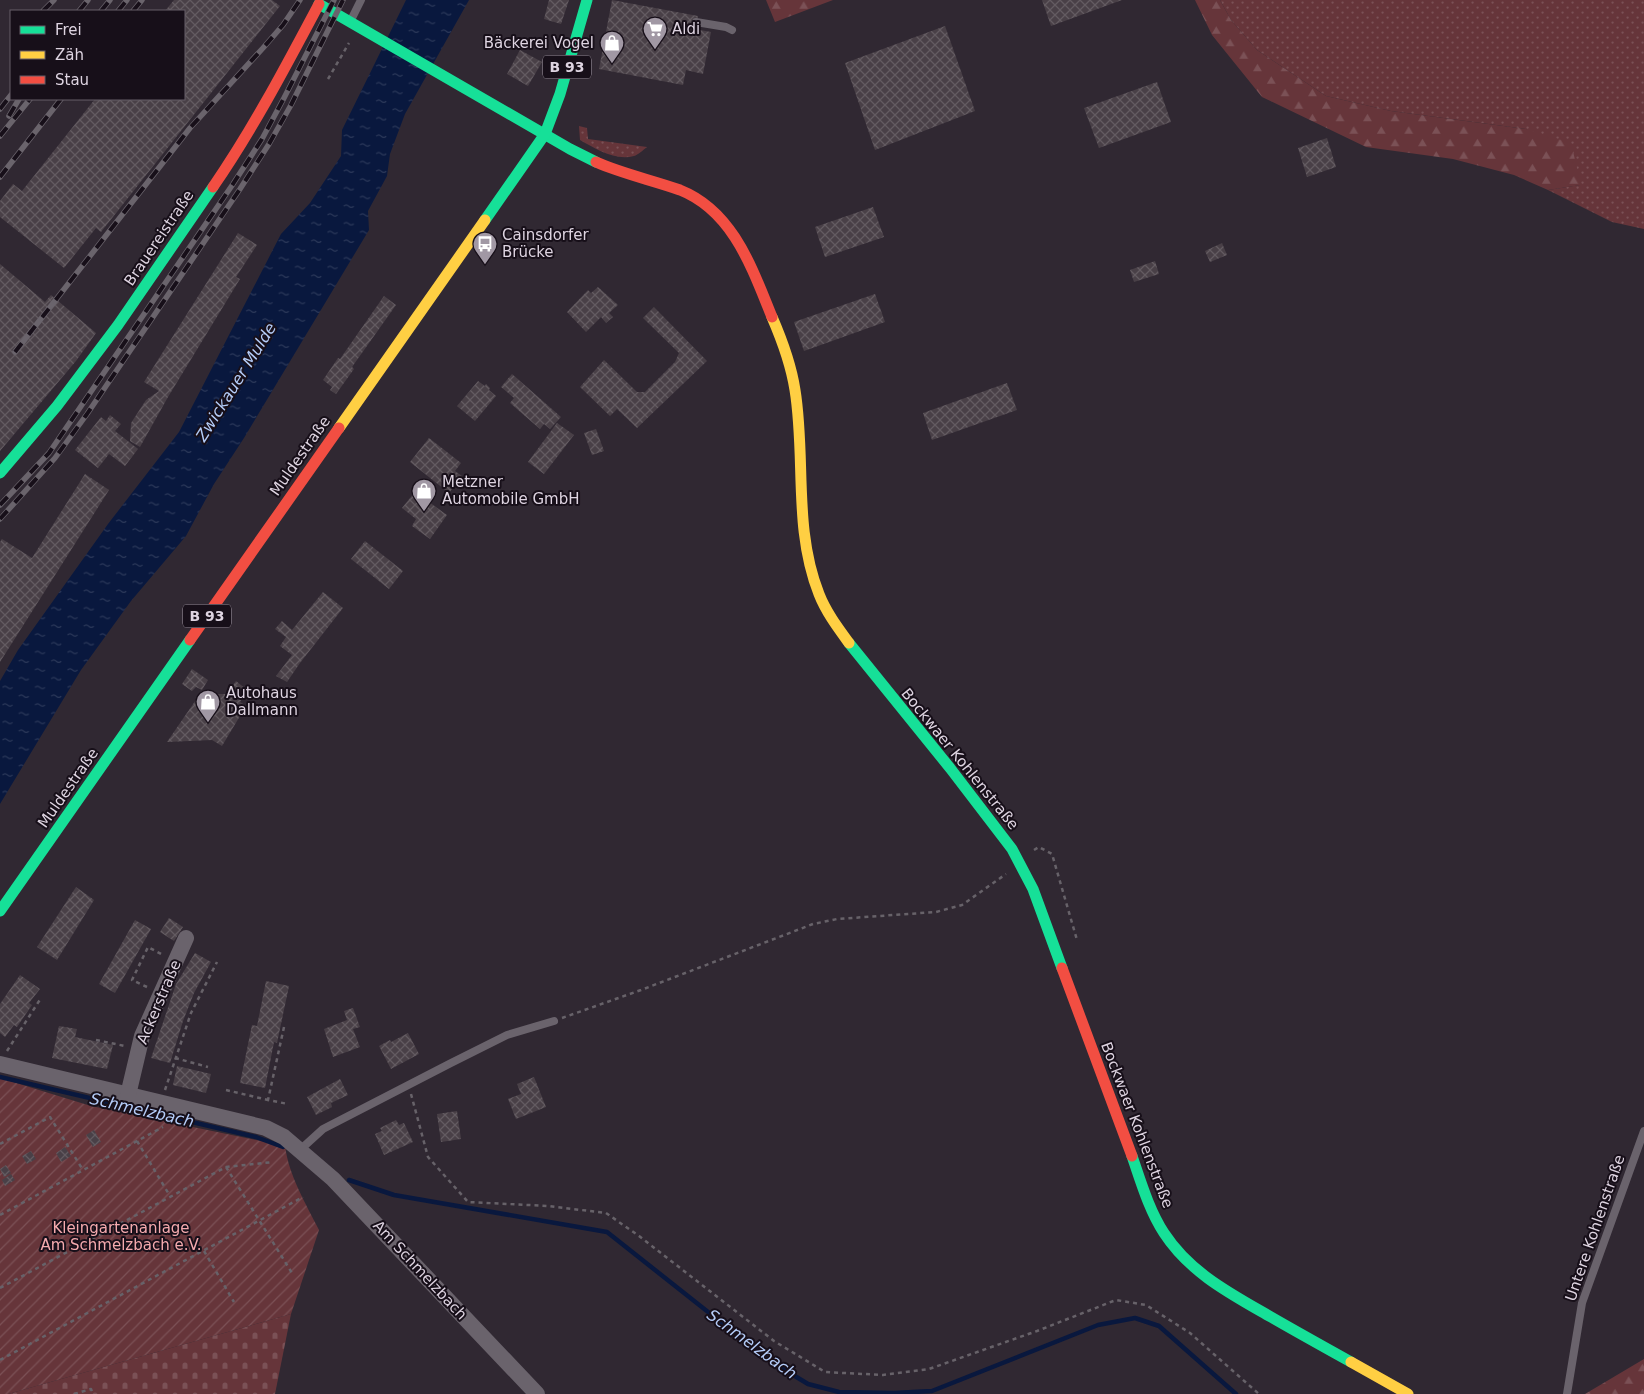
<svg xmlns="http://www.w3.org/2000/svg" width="1644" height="1394" viewBox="0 0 1644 1394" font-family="'DejaVu Sans',sans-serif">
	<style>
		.grass { fill: url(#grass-dots) }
		.forest { fill: url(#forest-firs) }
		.cemetery { fill: url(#cemetery-stones) }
		.garden { fill: url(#garden-furrows) }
		.water { fill: url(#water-ripples) }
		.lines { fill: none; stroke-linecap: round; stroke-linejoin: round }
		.stream { stroke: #09183e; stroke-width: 4.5 }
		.building { fill: url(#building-cross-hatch) }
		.path { stroke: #676269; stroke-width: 2.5; stroke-dasharray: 4 4; stroke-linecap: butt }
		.lane { stroke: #6a636c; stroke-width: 8 }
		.street { stroke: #6a636c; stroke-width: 16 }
		.fast { stroke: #16e098; stroke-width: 11 }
		.slow { stroke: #ffcf43; stroke-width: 11 }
		.jam { stroke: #f24e42; stroke-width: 11 }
		.rail-casing { stroke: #6a646c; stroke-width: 5.5 }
		.rail { stroke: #170f19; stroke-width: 4; stroke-dasharray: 11; stroke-linecap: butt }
		.labels { text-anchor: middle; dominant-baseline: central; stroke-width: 4; stroke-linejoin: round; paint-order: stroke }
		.shield { fill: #170f19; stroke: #a299a5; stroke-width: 1 }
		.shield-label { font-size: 14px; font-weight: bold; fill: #ded4e1 }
		.poi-label { font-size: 15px; fill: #ded4e1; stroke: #170f19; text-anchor: start }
		.street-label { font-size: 15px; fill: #ded4e1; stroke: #170f19 }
		.park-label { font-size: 15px; fill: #f5aaae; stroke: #170f19 }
		.water-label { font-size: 16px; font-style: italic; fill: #b4ccf8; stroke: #170f19 }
	</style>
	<defs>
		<pattern id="grass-dots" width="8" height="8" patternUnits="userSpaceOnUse" patternTransform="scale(1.25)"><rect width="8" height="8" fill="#66353a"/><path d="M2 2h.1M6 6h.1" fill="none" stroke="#7b5156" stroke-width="1.8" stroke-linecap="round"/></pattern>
		<pattern id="forest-firs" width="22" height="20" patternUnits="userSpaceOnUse" patternTransform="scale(1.25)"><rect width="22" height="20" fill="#66353a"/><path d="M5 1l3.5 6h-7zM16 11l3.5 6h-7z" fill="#7b5156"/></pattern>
		<pattern id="cemetery-stones" width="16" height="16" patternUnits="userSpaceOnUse" patternTransform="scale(1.25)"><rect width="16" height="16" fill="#66353a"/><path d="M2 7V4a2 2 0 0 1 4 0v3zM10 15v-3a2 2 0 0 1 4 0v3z" fill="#7b5156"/></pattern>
		<pattern id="garden-furrows" width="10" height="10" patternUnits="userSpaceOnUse" patternTransform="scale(1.25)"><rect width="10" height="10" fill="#66353a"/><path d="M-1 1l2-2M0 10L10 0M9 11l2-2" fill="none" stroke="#7b5156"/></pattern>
		<pattern id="water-ripples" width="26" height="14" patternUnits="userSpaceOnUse" patternTransform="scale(1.25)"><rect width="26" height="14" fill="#09183e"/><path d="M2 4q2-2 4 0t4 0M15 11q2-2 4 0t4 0" fill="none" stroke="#2c395a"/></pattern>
		<pattern id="building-cross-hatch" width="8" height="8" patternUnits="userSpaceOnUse" patternTransform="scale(1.25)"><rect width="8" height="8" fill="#494047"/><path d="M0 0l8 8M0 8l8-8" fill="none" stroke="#635b61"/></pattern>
	</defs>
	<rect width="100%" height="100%" fill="#302832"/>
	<g class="grass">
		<path d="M1220 0H1644V229L1612 222 1548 190 1580 185 1526 129 1391 111 1326 96 1257 50 1231 20Z"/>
		<path d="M579 126 587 128 588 139 647 147C643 150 638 155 634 156 615 161 596 149 580 140Z"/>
	</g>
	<g class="forest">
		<path d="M766 0H833L775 22Z"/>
		<path d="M1195 0H1220L1231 20 1257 50 1326 96 1391 111 1526 129 1571 143 1581 185 1548 190 1514 175 1453 159 1366 147 1262 97 1212 35Z"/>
		<path d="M1644 1359V1394H1585Z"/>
	</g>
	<path class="cemetery" d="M291 1314 275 1394H8Z"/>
	<path class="garden" d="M0 1078 91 1106 285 1146C289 1176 306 1204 319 1230L291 1314 8 1394H0Z"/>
	<path class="water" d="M406 0H469L405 114 390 154 387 176 368 211 369 230 244 438 214 484 186 536 131 601 81 670 0 804V681L18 650 108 524 179 432 281 234 310 203 341 156 342 130Z"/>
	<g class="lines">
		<g class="stream">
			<path d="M0 1077 256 1137 283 1147"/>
			<path d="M349 1180 394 1195 607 1232 770 1361 808 1384 839 1392 894 1393 932 1391 1098 1325 1135 1318 1159 1326 1236 1394"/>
		</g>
	</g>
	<g class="building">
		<path d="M174 0H272L280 6 101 232 96 228 64 268 0 217V201L13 184 22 191 95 99H184V11H165Z"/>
		<path d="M549 0H569L561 24 544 19Z"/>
		<path d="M612 0 698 16 695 29 711 32 703 74 686 70 683 85 599 69Z"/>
		<path d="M1042 0H1122L1051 26Z"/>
		<path d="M945 26 975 111 875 150 845 63Z"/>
		<path d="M520 50 542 62 528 86 507 74Z"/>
		<path d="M1157 82 1171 122 1099 148 1084 108Z"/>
		<path d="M1327 138 1336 167 1307 177 1298 148Z"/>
		<path d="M873 207 884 237 825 257 815 227Z"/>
		<path d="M238 233 257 245 236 277 240 279 168 397 140 447 130 441 131 423 146 400 159 391 144 382Z"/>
		<path d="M1222 243 1227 255 1210 262 1205 251Z"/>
		<path d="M1155 261 1159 274 1134 282 1130 270Z"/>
		<path d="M0 264 45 302 51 295 96 333 76 361 0 451Z"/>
		<path d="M598 287 618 305 609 313 613 317 606 323 601 317 586 332 567 312 588 290 591 293Z"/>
		<path d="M875 294 885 322 804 351 794 322Z"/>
		<path d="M384 296 396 305 352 367 354 369 336 394 330 390 332 387 323 380 338 358 340 359Z"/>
		<path d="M654 307 707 361 637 428 617 409 610 416 580 387 604 360 637 392H645L675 362 679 353 643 318Z"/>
		<path d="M512 374 561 417 550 429 544 424 540 429 510 403 514 398 501 387Z"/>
		<path d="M478 381 485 386 486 384 490 388 489 390 496 396 475 421 457 406Z"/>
		<path d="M1007 383 1017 410 932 440 923 413Z"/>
		<path d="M110 415 121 424 115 431 138 449 125 466 109 454 98 468 75 450 101 417 106 421Z"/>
		<path d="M557 423 574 435 544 474 528 462Z"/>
		<path d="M596 429 604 451 592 455 584 433Z"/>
		<path d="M429 438 461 463 455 471 462 476 449 493 410 462Z"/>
		<path d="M85 474 109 490 0 662V542L2 539 32 558Z"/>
		<path d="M418 488 432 499 429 502 447 515 430 539 412 526 416 519 402 508Z"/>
		<path d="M365 541 403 571 389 589 351 559Z"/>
		<path d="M323 592 343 608 300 663 287 682 276 676 292 655 280 646 286 637 275 629 282 621 292 630Z"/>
		<path d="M192 669 208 680 202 690 196 687 192 691 182 684Z"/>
		<path d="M236 681 247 690 240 702 246 706 222 746 212 740 167 742 200 694H227Z"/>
		<path d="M76 887 94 900 57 960 37 947Z"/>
		<path d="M169 918 183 927 174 941 160 932Z"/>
		<path d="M135 920 151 929 115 993 99 984Z"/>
		<path d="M195 953 211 962 194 993 183 1021 170 1063 151 1058 176 984Z"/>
		<path d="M20 975 40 989 29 1003 32 1005 17 1027 14 1025 5 1037 0 1033V1004Z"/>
		<path d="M266 981 289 986 277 1043 274 1042 265 1088 240 1083 252 1025 257 1026Z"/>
		<path d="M353 1008 360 1027 353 1029 360 1047 333 1057 324 1029 347 1020 344 1011Z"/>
		<path d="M59 1026 77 1029 75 1037 113 1045 107 1069 52 1058Z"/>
		<path d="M408 1033 419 1054 391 1069 379 1046 390 1040 391 1042Z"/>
		<path d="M177 1066 211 1074 206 1093 173 1085Z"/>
		<path d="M534 1077 546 1107 516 1119 508 1099 521 1094 517 1084Z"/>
		<path d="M340 1079 348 1095 331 1103 332 1107 316 1115 307 1097Z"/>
		<path d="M457 1111 461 1139 441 1142 437 1114Z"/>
		<path d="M396 1120 399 1125 404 1123 413 1142 384 1155 375 1134 382 1131 380 1128Z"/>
		<path d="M94 1130 101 1142 93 1147 86 1135Z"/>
		<path d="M65 1147 71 1156 61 1162 56 1153Z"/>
		<path d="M31 1151 36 1159 27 1164 22 1156Z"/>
		<path d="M6 1165 11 1173 4 1177 0 1169Z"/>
		<path d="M11 1174 15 1180 5 1186 2 1180Z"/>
	</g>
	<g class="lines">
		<g class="path">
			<path d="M328 79 349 43"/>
			<path d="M1034 850 1039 847 1052 854 1077 940"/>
			<path d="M147 987 132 980 148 947 163 955"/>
			<path d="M562 1018 641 990 813 924 837 919 936 912 962 905 1006 874"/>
			<path d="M284 1027 268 1100 288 1104"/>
			<path d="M96 1040 125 1046"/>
			<path d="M7 1051 41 998"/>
			<path d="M175 1058 208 1067"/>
			<path d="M165 1090 191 1013 217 962"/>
			<path d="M226 1090 268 1100"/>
			<path d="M411 1094 428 1157 468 1202 548 1206 606 1213 639 1236 774 1341 825 1372 883 1375 929 1369 1037 1331 1116 1300 1146 1305 1190 1333 1259 1394"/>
			<path d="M137 1141 170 1196"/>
			<path d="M0 1144 50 1117 83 1170"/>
			<path d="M226 1167 292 1273"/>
			<path d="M0 1215 163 1127"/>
			<path d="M204 1251 234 1302"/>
			<path d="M0 1288 226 1167 273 1162"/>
			<path d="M0 1360 303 1197"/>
			<path d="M74 1394 91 1389 93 1394"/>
		</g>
		<g class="lane">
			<path d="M351 20 361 0"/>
			<path d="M696 22 726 27 732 30"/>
			<path d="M301 1149 323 1129 451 1063 507 1035 554 1021"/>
			<path d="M1567 1394 1582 1303 1644 1131"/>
		</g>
		<g class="street">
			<path d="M0 1064 266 1128 284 1137 333 1179 537 1394"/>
			<path d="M128 1095 142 1036 186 938"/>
		</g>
		<g class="fast">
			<path d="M319 4 570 149 596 162"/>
			<path d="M485 220 545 134 560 94 587 0"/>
			<path d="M0 473 57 406 118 325 213 187"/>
			<path d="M849 643 950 768 1012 849 1033 889 1062 968"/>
			<path d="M0 911 190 640"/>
			<path d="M1132 1156C1141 1182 1149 1210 1164 1233 1190 1273 1231 1294 1271 1317 1297 1332 1324 1347 1351 1362"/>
		</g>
		<g class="slow">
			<path d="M772 317C782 340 791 364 795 390 806 458 793 529 819 594 826 612 838 628 849 643"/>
			<path d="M339 428 485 220"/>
			<path d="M1351 1362 1408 1394"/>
		</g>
		<g class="jam">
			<path d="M596 162C623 174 652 180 680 190 733 211 752 268 772 317"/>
			<path d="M213 187C253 129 286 66 319 4"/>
			<path d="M190 640 339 428"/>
			<path d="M1062 968 1132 1156"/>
		</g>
		<defs>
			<g id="rail">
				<path d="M43 11 54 0"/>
				<path d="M79 11 88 0"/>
				<path d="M101 11 110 0"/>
				<path d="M118 11 127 0"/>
				<path d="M133 11 142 0"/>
				<path d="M0 109 11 95"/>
				<path d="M9 116 19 99"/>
				<path d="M0 136 30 99"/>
				<path d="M0 177 61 99"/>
				<path d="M15 352 190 128 263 48 283 25 300 0"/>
				<path d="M0 505 49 453 233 184 262 139 284 98 334 0"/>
				<path d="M0 519 55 458 87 414 240 189 269 144 291 105 343 0"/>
			</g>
		</defs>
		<use href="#rail" class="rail-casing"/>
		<use href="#rail" class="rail"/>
	</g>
	<defs>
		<symbol id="supermarket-pin" viewBox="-11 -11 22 30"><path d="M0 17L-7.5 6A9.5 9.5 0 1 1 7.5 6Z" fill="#a198a4" stroke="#170f19"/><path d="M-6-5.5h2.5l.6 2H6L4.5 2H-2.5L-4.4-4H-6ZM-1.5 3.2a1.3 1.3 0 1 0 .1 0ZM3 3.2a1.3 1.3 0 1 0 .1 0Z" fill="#fff"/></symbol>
		<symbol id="shop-pin" viewBox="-11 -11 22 30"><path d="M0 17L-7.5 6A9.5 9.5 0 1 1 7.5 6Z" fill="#a198a4" stroke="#170f19"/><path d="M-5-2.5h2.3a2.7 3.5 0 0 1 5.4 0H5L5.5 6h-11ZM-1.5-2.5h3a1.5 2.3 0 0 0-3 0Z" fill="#fff"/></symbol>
		<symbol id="bus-pin" viewBox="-11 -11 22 30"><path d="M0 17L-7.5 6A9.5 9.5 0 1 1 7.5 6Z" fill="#a198a4" stroke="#170f19"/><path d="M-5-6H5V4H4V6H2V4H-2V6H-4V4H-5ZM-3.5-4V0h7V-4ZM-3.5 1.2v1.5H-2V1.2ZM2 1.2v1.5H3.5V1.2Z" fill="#fff"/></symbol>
	</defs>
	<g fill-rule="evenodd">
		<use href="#supermarket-pin" x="641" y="15" width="28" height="38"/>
		<use href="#shop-pin" x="598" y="29" width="28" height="38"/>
		<use href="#bus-pin" x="471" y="230" width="28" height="38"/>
		<use href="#shop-pin" x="410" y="477" width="28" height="38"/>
		<use href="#shop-pin" x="194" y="688" width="28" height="38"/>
	</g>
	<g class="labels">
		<g class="shield">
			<rect x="543" y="55.5" width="48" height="23" rx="4"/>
			<rect x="183" y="604.5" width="48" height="23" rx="4"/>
		</g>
		<g class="shield-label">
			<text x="567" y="67">B 93</text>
			<text x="207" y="616">B 93</text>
		</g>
		<g class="poi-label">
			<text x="672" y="29">Aldi</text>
			<text x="594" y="43" text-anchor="end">Bäckerei Vogel</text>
			<text x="502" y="235">Cainsdorfer<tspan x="502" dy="17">Brücke</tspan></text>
			<text x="442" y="482">Metzner<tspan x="442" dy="17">Automobile GmbH</tspan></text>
			<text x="226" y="693">Autohaus<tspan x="226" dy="17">Dallmann</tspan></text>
		</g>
		<g class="street-label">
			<text transform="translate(159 238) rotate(-56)">Brauereistraße</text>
			<text transform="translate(300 456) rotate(-55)">Muldestraße</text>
			<text transform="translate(960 759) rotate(51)">Bockwaer Kohlenstraße</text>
			<text transform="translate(68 788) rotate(-55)">Muldestraße</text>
			<text transform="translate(159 1002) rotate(-67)">Ackerstraße</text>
			<text transform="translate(1137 1125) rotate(69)">Bockwaer Kohlenstraße</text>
			<text transform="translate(1595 1228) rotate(-71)">Untere Kohlenstraße</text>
			<text transform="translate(420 1270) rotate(47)">Am Schmelzbach</text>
		</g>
		<g class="park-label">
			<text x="121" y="1228">Kleingartenanlage<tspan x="121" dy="17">Am Schmelzbach e.V.</tspan></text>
		</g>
		<g class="water-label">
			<text transform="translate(236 382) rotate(-58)">Zwickauer Mulde</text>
			<text transform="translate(142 1110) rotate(13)">Schmelzbach</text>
			<text transform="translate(752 1344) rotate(36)">Schmelzbach</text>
		</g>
	</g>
	<rect x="10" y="10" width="175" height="90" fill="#170f19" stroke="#675e69"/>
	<rect x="20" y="26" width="25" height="8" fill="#16e098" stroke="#675e69"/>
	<text x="55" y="35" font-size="15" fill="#ded4e1">Frei</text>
	<rect x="20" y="51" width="25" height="8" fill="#ffcf43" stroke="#675e69"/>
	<text x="55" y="60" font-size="15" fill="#ded4e1">Zäh</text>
	<rect x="20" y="76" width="25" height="8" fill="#f24e42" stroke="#675e69"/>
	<text x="55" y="85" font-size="15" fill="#ded4e1">Stau</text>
</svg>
